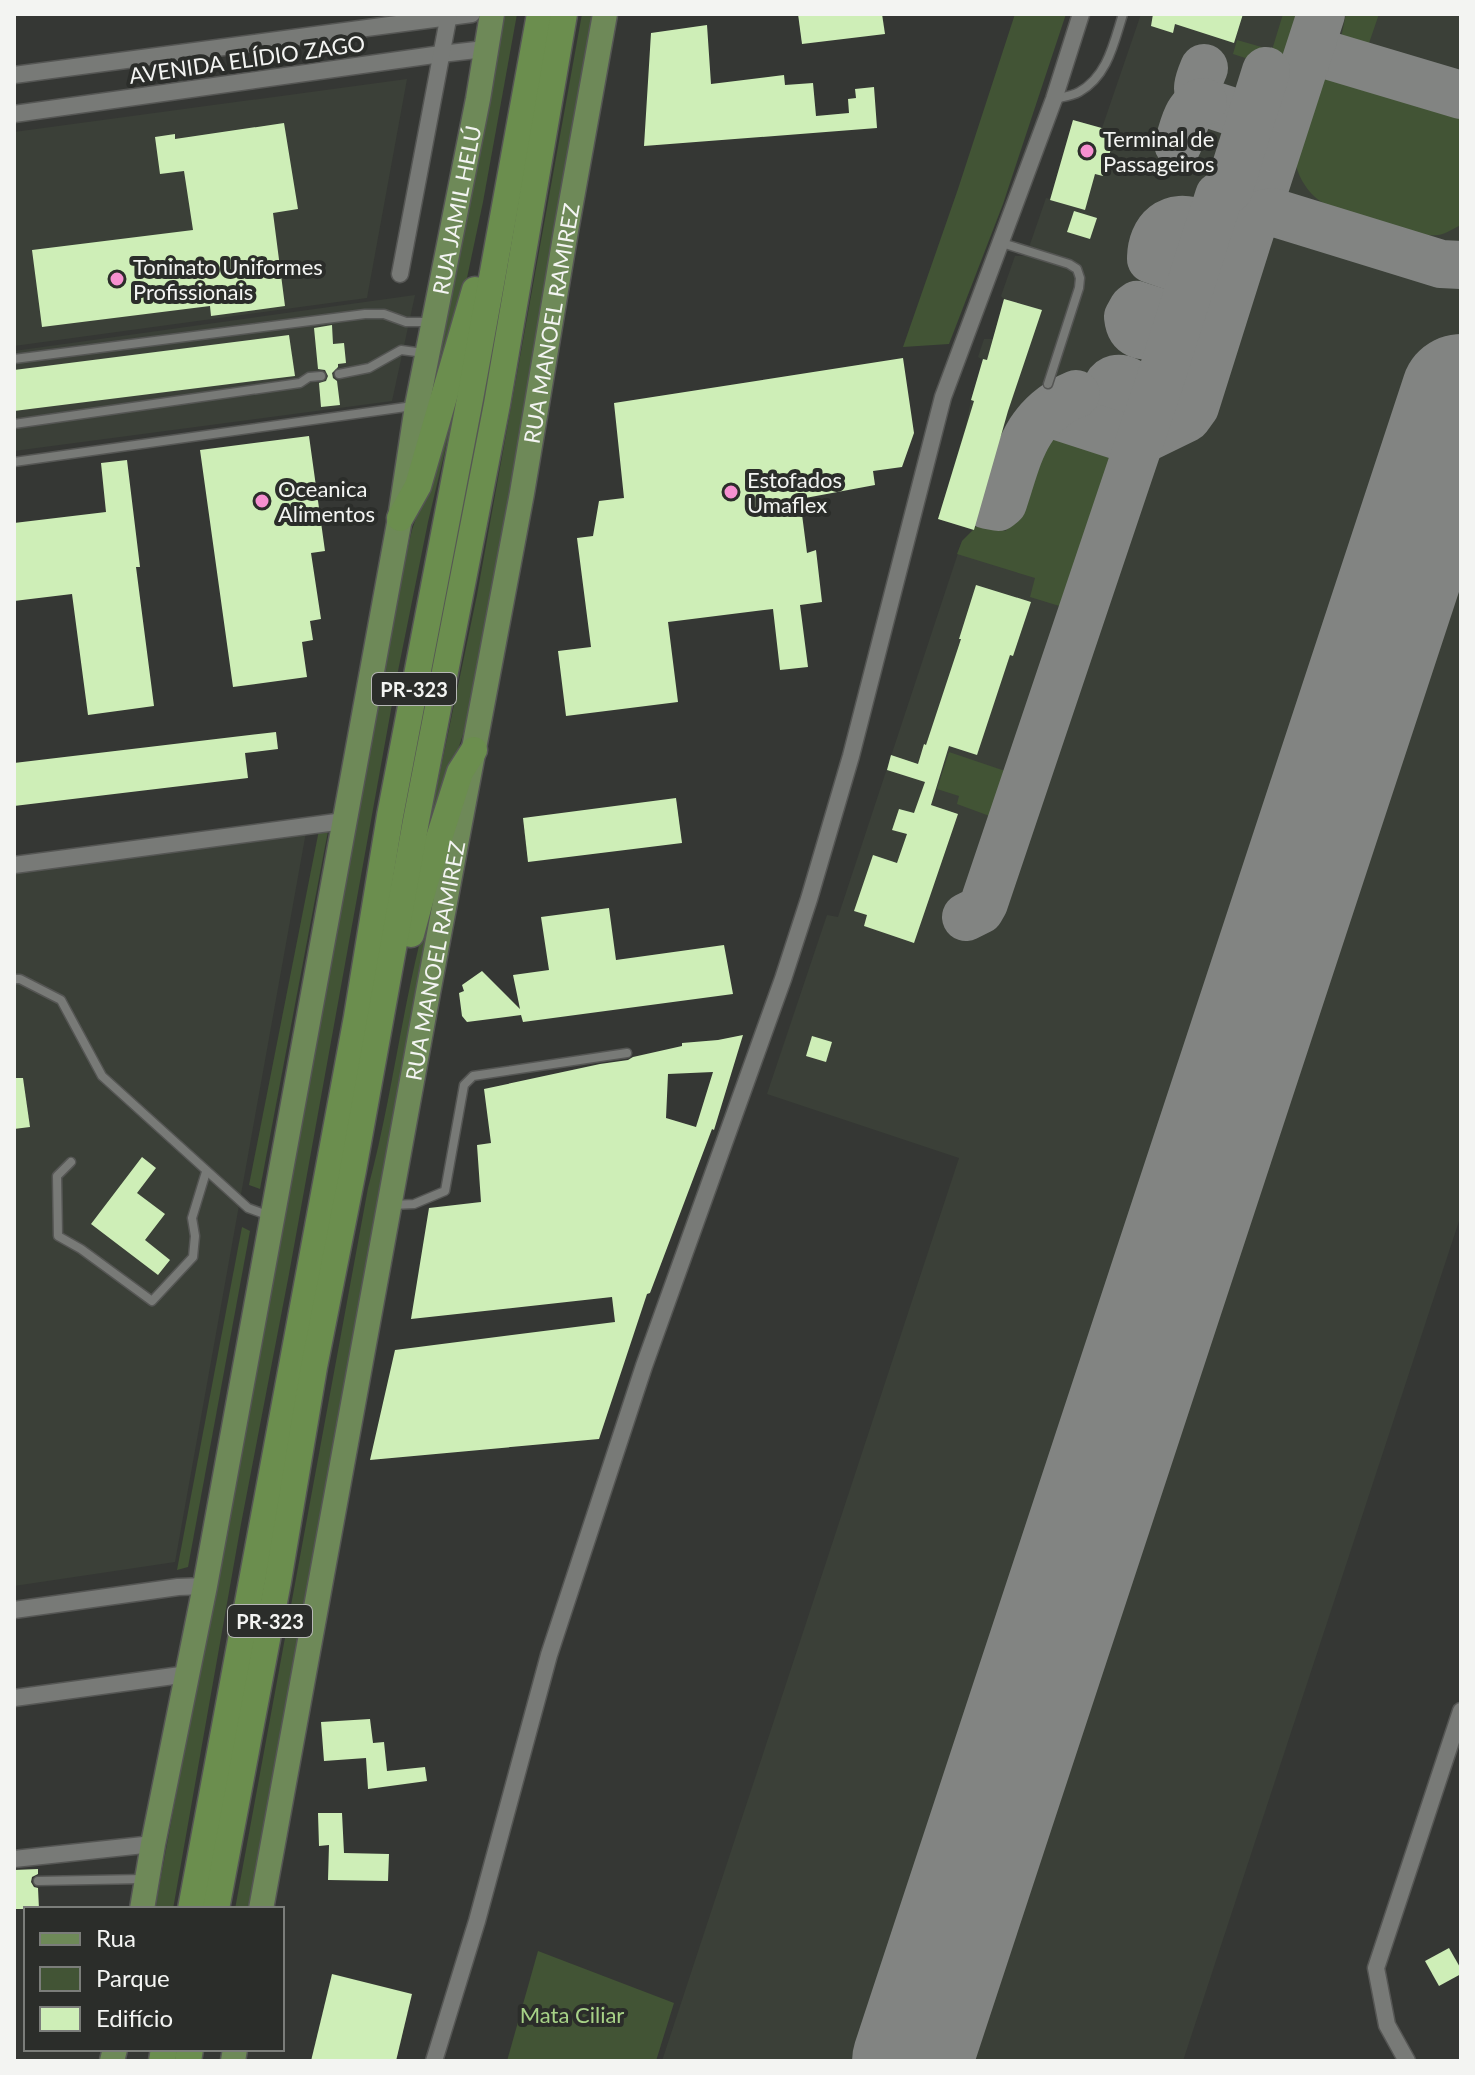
<svg xmlns="http://www.w3.org/2000/svg" width="1475" height="2075" viewBox="0 0 1475 2075" font-family="Lato,sans-serif">
	<style>
		.built { fill: #3b4038 }
		.green { fill: #425435 }
		.lines { fill: none; stroke-linecap: round; stroke-linejoin: round }
		.taxiway { stroke: #828482; stroke-width: 48 }
		.runway { stroke: #828482; stroke-width: 120 }
		.building { fill: #ceeeb7; fill-rule: evenodd }
		.service-casing { stroke: #555654; stroke-width: 11 }
		.minor-casing { stroke: #555654; stroke-width: 19 }
		.primary-casing { stroke: #555654; stroke-width: 27 }
		.trunk-casing { stroke: #555654; stroke-width: 29 }
		.service { stroke: #787a77; stroke-width: 8 }
		.minor { stroke: #787a77; stroke-width: 16 }
		.primary { stroke: #6e8958; stroke-width: 24 }
		.trunk { stroke: #6b8e4e; stroke-width: 26 }
		.poi-dot { fill: #f690d0; stroke: #2b2d2a; stroke-width: 3 }
		.labels { text-anchor: middle; dominant-baseline: central; stroke-width: 8; stroke-linejoin: round; paint-order: stroke }
		.shield { fill: #2b2d2a; stroke: #b7b8b6; stroke-width: 2 }
		.shield-label { font-size: 20px; font-weight: bold; fill: #f3f4f2 }
		.street-label { font-size: 22px; fill: #f3f4f2; stroke: #2b2d2a }
		.poi-label { font-size: 22px; fill: #f3f4f2; stroke: #2b2d2a; text-anchor: start }
		.park-label { font-size: 22px; fill: #a7d287; stroke: #2b2d2a }
	</style>
	<rect width="100%" height="100%" fill="#353734"/>
	<g class="built">
		<path d="M1141 14H1461V1215L1183 2061H662L959 1158 767 1094 827 915 838 917 962 541 973 530 938 519 966 425 971 400 983 360 978 357 984 339H993L1004 299 1001 296 1015 256H1026L1046 198 1050 199 1073 120 1102 128Z"/>
		<path d="M407 79 367 298 14 346V132Z"/>
		<path d="M415 295 392 401 14 451V351Z"/>
		<path d="M306 832 175 1562 14 1586V871Z"/>
	</g>
	<g class="green">
		<path d="M502 14H517L483 202 463 297 434 397 448 297Z"/>
		<path d="M582 14H598L499 560 469 716 430 835 427 834 477 595Z"/>
		<path d="M1015 14H1066L1003 204 949 344 903 347 958 189Z"/>
		<path d="M1283 14H1309L1291 73 1233 54 1237 40 1272 50Z"/>
		<path d="M1346 14H1379L1369 43 1364 47 1351 46 1341 38Z"/>
		<path d="M1322 65 1461 110V225C1454 228 1446 234 1438 235 1415 238 1332 213 1315 197 1305 188 1297 174 1295 160 1293 136 1313 89 1322 65Z"/>
		<path d="M459 392 428 522 398 671 289 1274 241 1524 173 1909H155L330 966 396 598 412 530Z"/>
		<path d="M1053 428H1061L1118 448 1066 608 1030 597 1035 578 957 554 962 541 979 524 1006 531 1036 441 1042 429Z"/>
		<path d="M949 752 1011 773 995 818 957 804 959 796 937 789Z"/>
		<path d="M319 830 328 831 260 1189 249 1185Z"/>
		<path d="M440 872 251 1909H235L368 1188C396 1084 405 975 440 872Z"/>
		<path d="M242 1227 250 1231 188 1567 177 1570Z"/>
		<path d="M538 1951 674 2003 656 2061H507Z"/>
	</g>
	<g class="lines">
		<g class="taxiway">
			<path d="M1310 50 1461 95"/>
			<path d="M1204 68C1199 80 1194 91 1203 102L1283 128"/>
			<path d="M1178 144C1184 128 1186 107 1203 102"/>
			<path d="M1267 207 1263 196 1265 187 1321 14"/>
			<path d="M1204 222 1200 224C1171 211 1151 230 1151 259L1194 274 1200 287 1214 294"/>
			<path d="M1158 335C1142 337 1130 336 1128 317L1133 308 1137 305 1193 323 1205 332"/>
			<path d="M1104 402C1104 374 1122 373 1140 390"/>
			<path d="M1057 416 1128 439 1146 438 1187 418 1195 407 1253 223 1262 214 1272 212 1441 264 1461 265"/>
			<path d="M987 505 998 507 1003 503C1019 455 1024 416 1076 394"/>
			<path d="M966 917 980 910 984 903 1157 390 1219 196 1229 189 1266 71"/>
		</g>
		<path class="runway" d="M912 2061 1461 394"/>
	</g>
	<g class="building">
		<path d="M798 14H882L885 34 802 44Z"/>
		<path d="M1153 14H1243L1234 43 1175 24 1173 33 1151 26Z"/>
		<path d="M707 25 711 84 784 75 785 85 813 83 816 116 849 113 848 99 856 98 855 89 874 87 877 128 644 146 651 33Z"/>
		<path d="M1073 120 1116 132 1103 176 1095 174 1085 210 1050 200Z"/>
		<path d="M284 123 298 209 273 213 285 306 211 316 210 306 42 327 32 250 193 230 184 171 160 174 155 137 175 134V139Z"/>
		<path d="M1074 211 1097 218 1090 239 1067 232Z"/>
		<path d="M1004 299 1042 310 1008 411 974 530 938 519 974 401 971 400 983 359 987 360Z"/>
		<path d="M332 325 333 344 344 343 346 363 338 364V367L332 373 333 378 337 381 340 405 321 407 319 383 326 381 328 376 325 370 318 369 314 328Z"/>
		<path d="M289 335 295 376 14 411V370Z"/>
		<path d="M903 358 914 433 902 467 873 471 875 485 800 499 807 553 816 550 822 602 800 605 808 667 780 670 773 609 668 622 678 702 566 716 558 651 591 647 577 538 593 536 599 501 624 498 614 403Z"/>
		<path d="M309 436 325 551 311 553 321 619 310 621 313 640 302 642 307 677 233 687 200 450Z"/>
		<path d="M127 460 140 567H136L154 706 88 715 72 594 14 601V523L106 512 101 463Z"/>
		<path d="M976 585 1031 602 1013 656 1010 655 977 755 949 746 931 805 958 814 914 943 864 926 867 915 854 911 873 855 897 863 907 834 892 830 899 809 914 813 925 782 887 770 891 755 918 764 924 744 926 745 961 639H959Z"/>
		<path d="M276 732 278 749 245 753 248 778 14 806V763Z"/>
		<path d="M676 798 682 843 528 862 523 818Z"/>
		<path d="M609 908 616 960 724 945 733 994 523 1022 521 1015 467 1022 462 1016 459 993 464 991 462 985 482 971 520 1009 513 975 549 970 541 917Z"/>
		<path d="M743 1035 714 1130 712 1129 650 1293 647 1294 599 1439 370 1460 395 1350 615 1322 612 1297 411 1319 429 1208 481 1202 477 1145 491 1143 484 1089 600 1064 628 1060 633 1057 682 1046V1043L718 1040ZM713 1072 696 1127 666 1118 668 1074Z"/>
		<path d="M812 1036 832 1042 826 1062 806 1056Z"/>
		<path d="M14 1078H23L30 1127 14 1129Z"/>
		<path d="M142 1157 156 1168 137 1193 165 1214 145 1240 170 1260 158 1275 91 1224Z"/>
		<path d="M370 1719 373 1743 384 1742 387 1771 425 1767 427 1781 368 1789 366 1758 324 1761 321 1722Z"/>
		<path d="M318 1813H342L344 1853 389 1854 388 1881 328 1880 329 1845 319 1846Z"/>
		<path d="M38 1869V1874L32 1877 31 1882 34 1887 38 1888 39 1909H14V1870Z"/>
		<path d="M1449 1948 1461 1969V1974L1439 1986 1425 1961Z"/>
		<path d="M332 1974 412 1994 396 2061H311Z"/>
	</g>
	<g class="lines">
		<defs>
			<g id="service">
				<path d="M1054 99C1062 97 1072 96 1079 92 1108 76 1114 42 1123 14"/>
				<path d="M1002 243 1069 264 1077 269 1080 278 1079 288 1048 384"/>
				<path d="M14 359 365 314H384L406 322H429"/>
				<path d="M339 374 369 368 401 350 424 353"/>
				<path d="M14 424 300 383 309 377 321 376"/>
				<path d="M14 462 413 406"/>
				<path d="M14 979H20L61 1000 102 1076 248 1208 270 1216"/>
				<path d="M71 1162 57 1176 58 1236 81 1249 152 1301 193 1257 195 1236 192 1218 206 1172"/>
				<path d="M392 1205 414 1204 445 1191 464 1085 473 1076 627 1053"/>
				<path d="M38 1881 143 1879"/>
			</g>
			<g id="minor">
				<path d="M14 75 472 14"/>
				<path d="M14 114 441 54 485 49"/>
				<path d="M400 274 449 14"/>
				<path d="M14 865 344 821"/>
				<path d="M14 1610 178 1587 205 1586"/>
				<path d="M14 1698 188 1674"/>
				<path d="M14 1859 153 1844"/>
				<path d="M434 2061 477 1921 549 1655 644 1366 783 979 809 899 851 756 943 397 1054 99 1081 14"/>
				<path d="M1407 2061 1387 2025 1376 1968 1461 1711"/>
			</g>
			<g id="primary">
				<path id="s1" d="M142 1909 153 1844 205 1586 400 518 417 406 478 99 492 14"/>
				<path id="s2" d="M261 1909 428 993 522 493 566 231 605 14"/>
				<path d="M112 2061 115 2049"/>
				<path d="M233 2061 235 2049"/>
			</g>
			<g id="trunk">
				<path d="M400 518 418 486 475 290"/>
				<path d="M411 934 425 882 460 772 474 750"/>
				<path d="M191 1909 357 1017 390 816 470 399 540 14"/>
				<path d="M216 1909 278 1581 314 1367 353 1170 416 821 497 404 564 14"/>
				<path d="M162 2061 164 2049"/>
				<path d="M188 2061 190 2049"/>
			</g>
		</defs>
		<use href="#service" class="service-casing"/>
		<use href="#minor" class="minor-casing"/>
		<use href="#primary" class="primary-casing"/>
		<use href="#trunk" class="trunk-casing"/>
		<use href="#service" class="service"/>
		<use href="#minor" class="minor"/>
		<use href="#primary" class="primary"/>
		<use href="#trunk" class="trunk"/>
	</g>
	<g class="poi-dot">
		<circle cx="1087" cy="151" r="8"/>
		<circle cx="117" cy="279" r="8"/>
		<circle cx="731" cy="492" r="8"/>
		<circle cx="262" cy="501" r="8"/>
	</g>
	<g class="labels">
		<g class="shield">
			<rect x="372" y="673" width="84" height="32" rx="6"/>
			<rect x="228" y="1605" width="84" height="32" rx="6"/>
		</g>
		<g class="shield-label">
			<text x="414" y="689">PR-323</text>
			<text x="270" y="1621">PR-323</text>
		</g>
		<g class="street-label">
			<text transform="translate(247 59) rotate(-8)">AVENIDA ELÍDIO ZAGO</text>
			<text stroke="none"><textPath href="#s1" startOffset="1728">RUA JAMIL HELÚ</textPath></text>
			<text stroke="none"><textPath href="#s2" startOffset="1612">RUA MANOEL RAMIREZ</textPath></text>
			<text stroke="none"><textPath href="#s2" startOffset="964">RUA MANOEL RAMIREZ</textPath></text>
		</g>
		<g class="poi-label">
			<text x="1103" y="138">Terminal de<tspan x="1103" dy="25">Passageiros</tspan></text>
			<text x="133" y="266">Toninato Uniformes<tspan x="133" dy="25">Profissionais</tspan></text>
			<text x="747" y="479">Estofados<tspan x="747" dy="25">Umaflex</tspan></text>
			<text x="278" y="488">Oceanica<tspan x="278" dy="25">Alimentos</tspan></text>
		</g>
		<g class="park-label">
			<text x="572" y="2014">Mata Ciliar</text>
		</g>
	</g>
	<rect width="1475" height="2075" fill="none" stroke="#f3f4f2" stroke-width="32"/>
	<rect x="24" y="1907" width="260" height="144" fill="#2b2d2a" stroke="#7b7d7a" stroke-width="2"/>
	<rect x="40" y="1933" width="40" height="12" fill="#6e8958" stroke="#7b7d7a" stroke-width="2"/>
	<text x="96" y="1947" font-size="24" fill="#f3f4f2">Rua</text>
	<rect x="40" y="1967" width="40" height="24" fill="#425435" stroke="#7b7d7a" stroke-width="2"/>
	<text x="96" y="1987" font-size="24" fill="#f3f4f2">Parque</text>
	<rect x="40" y="2007" width="40" height="24" fill="#ceeeb7" stroke="#7b7d7a" stroke-width="2"/>
	<text x="96" y="2027" font-size="24" fill="#f3f4f2">Edifício</text>
</svg>
